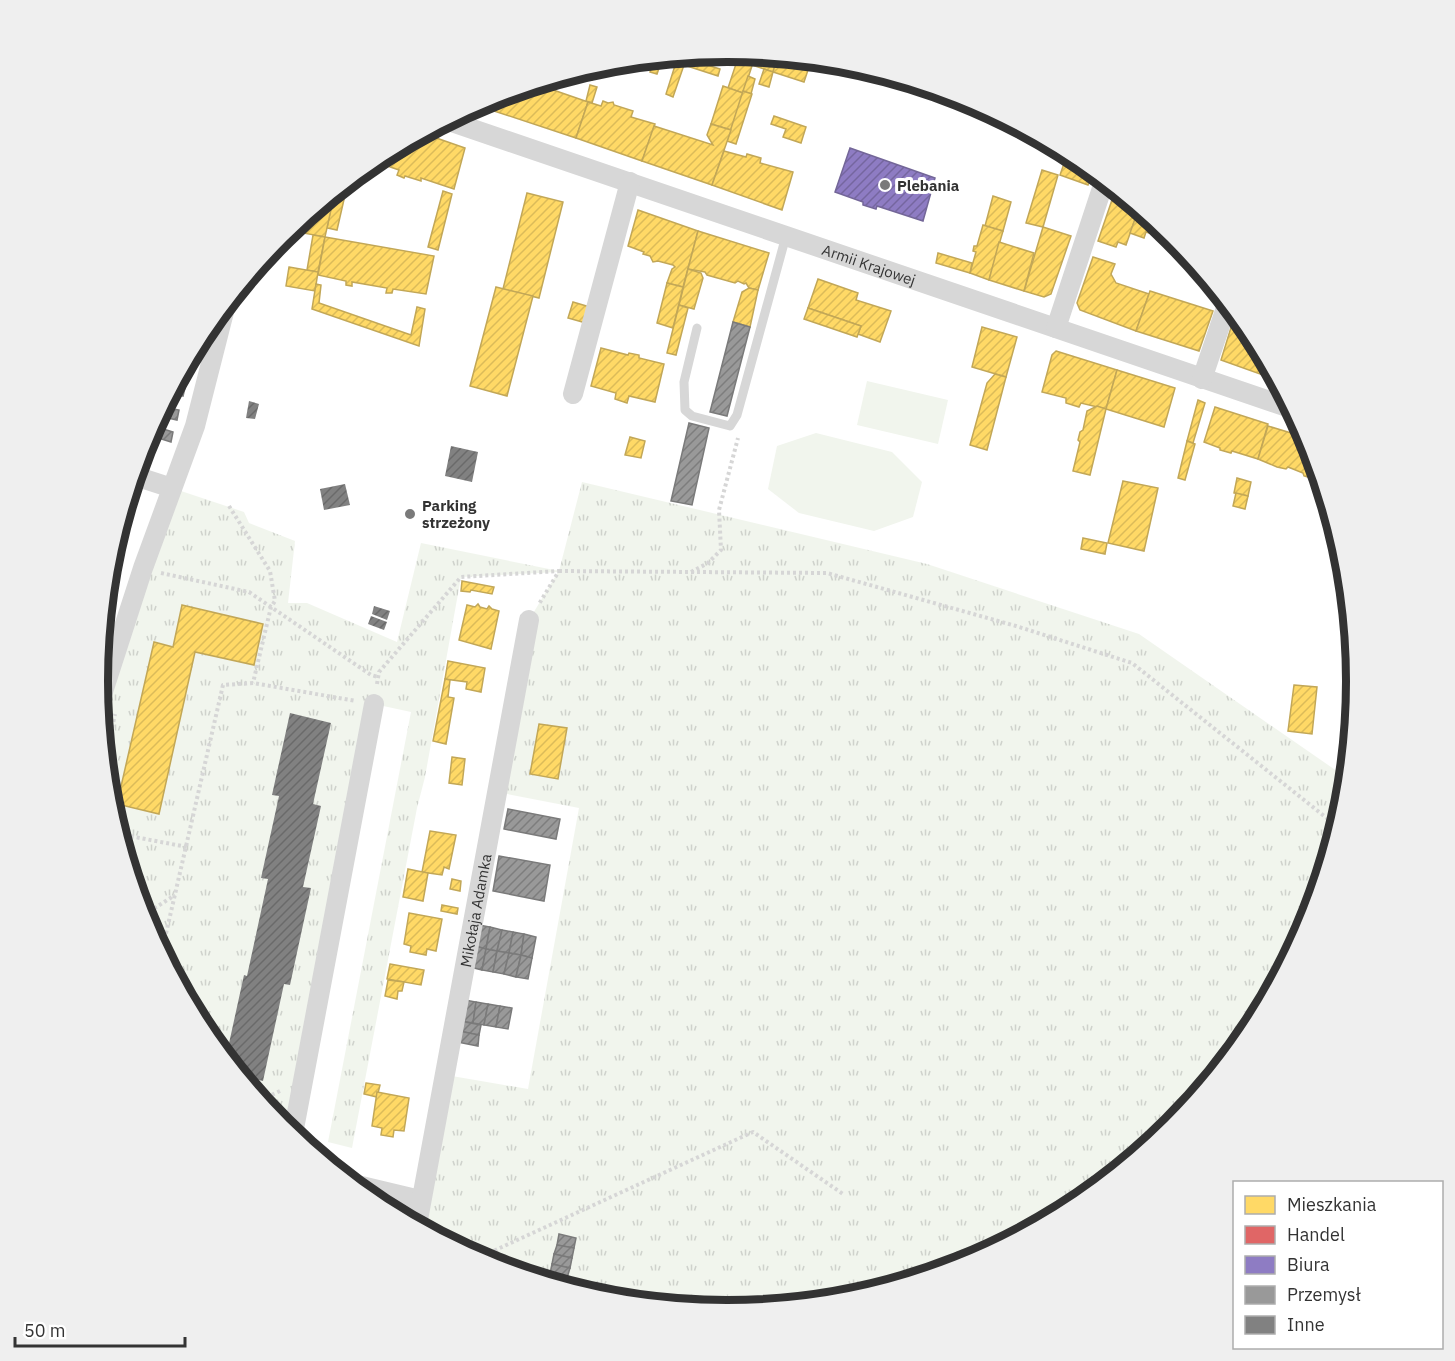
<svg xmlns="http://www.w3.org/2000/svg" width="1455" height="1361" viewBox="0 0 1455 1361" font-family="'IBM Plex Sans',sans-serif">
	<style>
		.grass { fill: url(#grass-tufts) }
		.pitch { fill: #f1f5ed }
		.homes { fill: url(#homes-hatch); stroke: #c2a757; stroke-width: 1.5 }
		.shops { fill: url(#shops-hatch); stroke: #ac5757; stroke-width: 1.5 }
		.offices { fill: url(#offices-hatch); stroke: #736698; stroke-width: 1.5 }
		.industry { fill: url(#industry-hatch); stroke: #7a7a7a; stroke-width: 1.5 }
		.building { fill: url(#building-hatch) }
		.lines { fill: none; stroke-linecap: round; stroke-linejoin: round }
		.path { stroke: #d6d6d6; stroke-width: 4; stroke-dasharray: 3 3; stroke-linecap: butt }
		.lane { stroke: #d7d7d7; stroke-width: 9 }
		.street { stroke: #d7d7d7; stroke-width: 20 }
		.poi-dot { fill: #7a7a7a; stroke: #fff; stroke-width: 2 }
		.labels { text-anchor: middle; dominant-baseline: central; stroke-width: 6; stroke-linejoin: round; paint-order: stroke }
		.poi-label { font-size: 15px; font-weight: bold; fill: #333; stroke: #fff; text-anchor: start }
		.street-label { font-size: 15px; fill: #333; stroke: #fff }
		.rim { fill: none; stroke: #333; stroke-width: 8 }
	</style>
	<defs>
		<pattern id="grass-tufts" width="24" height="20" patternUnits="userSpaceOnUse" patternTransform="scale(1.5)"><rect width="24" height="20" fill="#f1f5ed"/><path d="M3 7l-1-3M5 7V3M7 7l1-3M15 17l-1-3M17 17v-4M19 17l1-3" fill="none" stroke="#cfd2cc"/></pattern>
		<pattern id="homes-hatch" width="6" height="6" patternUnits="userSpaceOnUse" patternTransform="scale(1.5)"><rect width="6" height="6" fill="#ffd966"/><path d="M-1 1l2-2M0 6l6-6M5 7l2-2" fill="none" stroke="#dbbb59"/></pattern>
		<pattern id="shops-hatch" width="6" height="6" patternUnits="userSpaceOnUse" patternTransform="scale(1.5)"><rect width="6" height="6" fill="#e06666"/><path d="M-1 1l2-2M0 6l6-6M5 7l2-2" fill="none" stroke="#b65555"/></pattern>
		<pattern id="offices-hatch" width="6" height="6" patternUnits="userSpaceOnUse" patternTransform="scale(1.5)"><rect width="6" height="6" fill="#8e7cc3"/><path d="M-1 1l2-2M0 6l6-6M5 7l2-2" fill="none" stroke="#75669f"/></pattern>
		<pattern id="industry-hatch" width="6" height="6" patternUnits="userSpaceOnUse" patternTransform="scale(1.5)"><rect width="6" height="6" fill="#999"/><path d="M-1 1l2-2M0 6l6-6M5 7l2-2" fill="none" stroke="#7d7d7d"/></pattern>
		<pattern id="building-hatch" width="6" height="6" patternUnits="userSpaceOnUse" patternTransform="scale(1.5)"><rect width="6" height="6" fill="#818181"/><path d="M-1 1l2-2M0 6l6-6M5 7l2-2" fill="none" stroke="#6a6a6a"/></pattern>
	</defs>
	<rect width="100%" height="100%" fill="#fff"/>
	<path class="grass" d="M582 482 927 564 1139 634 1344 776 1347 780 1345 804 1309 922 1251 1031 1172 1126 1077 1204 968 1262 850 1298 727 1310 604 1298 486 1262 417 1225 446 1075 528 1089 579 808 497 792 529 620 558 572 461 577 425 777 417 808 352 1148 328 1142 411 712 374 704 293 1134 282 1125 204 1030 146 921 110 803 100 701 172 488 244 512 249 523 295 541 288 603H307L397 642 421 543 559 571Z"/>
	<g class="pitch">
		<path d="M867 381 948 400 938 444 857 425Z"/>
		<path d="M816 433 892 452 922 482 913 517 874 531 799 513 768 489 777 446Z"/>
	</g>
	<g class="homes">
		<path d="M738 52 756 54 743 93 728 88 738 58 736 57Z"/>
		<path d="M756 54 778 56 773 72 752 65Z"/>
		<path d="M678 56 720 69 718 76 684 65 673 97 666 94Z"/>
		<path d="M663 57 657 74 650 72 655 58Z"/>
		<path d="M782 59 809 67 804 82 773 72 776 61Z"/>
		<path d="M596 66 592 80 576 76 577 72Z"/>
		<path d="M764 69 773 72 769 87 759 84Z"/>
		<path d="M748 76 755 79 751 94 743 91Z"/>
		<path d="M536 84 588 102 576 138 482 107 487 99Z"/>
		<path d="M590 85 597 87 592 103 586 101Z"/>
		<path d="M723 86 743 93 731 130 711 124Z"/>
		<path d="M743 91 752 94 736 144 727 141Z"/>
		<path d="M603 101 608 103 613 102 614 105 633 111 631 117 655 124 642 161 576 138 588 102 601 106Z"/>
		<path d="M774 116 806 127 801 143 783 137 786 129 771 124Z"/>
		<path d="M711 124 731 130 712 185 642 161 654 126 713 145 707 135Z"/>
		<path d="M422 133 465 148 454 189 421 178V181L405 176 404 178 397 175 399 170 373 161Z"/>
		<path d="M724 151 746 157 747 154 761 158 760 163 793 172 782 210 712 185Z"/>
		<path d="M1068 152 1093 170 1088 185 1060 175Z"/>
		<path d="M1042 170 1058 175 1043 227 1026 223Z"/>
		<path d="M348 182 337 230 327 228 334 193Z"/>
		<path d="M443 191 452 194 438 250 428 247Z"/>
		<path d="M527 193 563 202 539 298 503 289Z"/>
		<path d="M1114 194 1129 200 1139 208 1126 245 1118 242 1116 247 1098 241Z"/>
		<path d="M331 195 334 196 325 237 303 233 306 216Z"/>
		<path d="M993 196 1011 202 1003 231 985 226Z"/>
		<path d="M1139 208 1167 231 1165 238 1146 232 1144 238 1130 233Z"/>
		<path d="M638 210 698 231 683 287 667 283 672 269 675 267 673 265 658 261 653 262 650 256 643 254 644 252 628 246Z"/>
		<path d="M983 225 1003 231 989 280 970 273 976 252 973 251 974 246H977Z"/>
		<path d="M1043 227 1071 236 1051 294 1044 297 1024 291Z"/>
		<path d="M698 231 769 253 758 290 749 288 746 283 744 284 738 281 735 283 707 275 705 272 688 269Z"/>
		<path d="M313 235 325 237 318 272 307 270Z"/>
		<path d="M325 237 434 256 426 294 393 289 392 293H386L387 288 352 282V286L346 285V281L318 275Z"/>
		<path d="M999 242 1034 253 1024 291 989 280Z"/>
		<path d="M938 253 972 263 970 273 936 263Z"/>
		<path d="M1093 257 1115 264 1111 274 1116 283 1149 294 1136 331 1080 310 1077 303Z"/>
		<path d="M289 267 318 272 315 291 286 286Z"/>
		<path d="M688 269 701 273 703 278 694 309 679 305Z"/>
		<path d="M818 279 858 293 856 300 891 311 880 342 858 334 861 326 808 308Z"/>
		<path d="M667 283 683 287 673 328 657 323Z"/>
		<path d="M316 284 321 285 319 303 411 335 417 307 425 309 419 346 312 309Z"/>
		<path d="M496 287 533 296 507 396 470 386Z"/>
		<path d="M749 288 758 290 750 327 733 322 742 292Z"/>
		<path d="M1150 291 1213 311 1199 351 1136 331Z"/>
		<path d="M573 302 590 307 586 323 568 318Z"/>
		<path d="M679 305 688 308 676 355 667 353Z"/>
		<path d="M808 308 861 326 857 337 804 319Z"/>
		<path d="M1233 321 1247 326 1251 331 1277 380 1221 360Z"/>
		<path d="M982 327 1017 337 1006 377 972 367Z"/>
		<path d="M601 348 628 355 629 353 639 355V358L664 364 655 402 629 396 627 403 615 399 616 393 591 386Z"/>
		<path d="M1056 351 1117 370 1106 409 1081 403 1079 407 1066 403V398L1042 392 1052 355Z"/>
		<path d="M1117 370 1175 388 1164 427 1106 409Z"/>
		<path d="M995 374 1006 377 987 450 970 445 987 383Z"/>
		<path d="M1198 400 1205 403 1193 443 1187 441Z"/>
		<path d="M1097 406 1106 409 1090 475 1073 471 1080 442 1078 440 1080 432 1083 430 1087 411Z"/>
		<path d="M1215 407 1268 424 1258 459 1232 451 1231 453 1220 450V448L1204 442Z"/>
		<path d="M1268 426 1308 438 1323 485 1318 483V480L1304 476 1303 473 1288 467 1286 469 1277 467 1258 459Z"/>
		<path d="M630 437 645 441 641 458 625 455Z"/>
		<path d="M1187 441 1195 444 1185 480 1178 478Z"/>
		<path d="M1237 478 1251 482 1248 496 1234 493Z"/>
		<path d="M1123 481 1158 488 1144 551 1108 543Z"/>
		<path d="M1236 493 1248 496 1245 509 1233 506Z"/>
		<path d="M1083 538 1107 543 1105 554 1081 549Z"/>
		<path d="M462 581 494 587 492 594 471 590 470 592 461 591Z"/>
		<path d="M478 604 480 607 487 609 489 606 492 609 499 611 491 649 459 640 467 605 475 607Z"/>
		<path d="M182 605 263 624 254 665 195 652 159 814 117 804 154 642 173 647Z"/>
		<path d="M448 661 485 668 481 692 466 689 467 682 445 679Z"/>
		<path d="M445 679 450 680 448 697 454 698 446 744 433 741Z"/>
		<path d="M1294 685 1317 687 1312 734 1288 731Z"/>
		<path d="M539 724 567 728 558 779 530 774Z"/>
		<path d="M452 757 465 759 462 785 449 783Z"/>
		<path d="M430 831 456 835 449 869 444 867 442 875 422 872Z"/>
		<path d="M408 869 428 873 423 901 403 897Z"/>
		<path d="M452 879 461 881 460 891 450 889Z"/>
		<path d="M442 905 458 908 457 914 441 911Z"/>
		<path d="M409 913 442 919 436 951 427 949 426 955 410 952 411 946 404 944Z"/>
		<path d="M390 964 424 970 421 985 387 979Z"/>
		<path d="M388 980 404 982 402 991H398L397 999 385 996Z"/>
		<path d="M366 1083 380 1085 377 1097 364 1094Z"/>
		<path d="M377 1092 409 1098 404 1131 394 1130 393 1137 381 1135 382 1128 372 1126Z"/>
	</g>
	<path class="shops" d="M122 517 131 519 125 544 115 542Z"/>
	<path class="offices" d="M850 148 935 178 923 221 877 206 876 209 863 205V202L835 192Z"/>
	<g class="industry">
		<path d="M733 322 750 327 727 416 710 412Z"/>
		<path d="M176 382 186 384 183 396 171 393Z"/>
		<path d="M164 407 179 410 177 420 159 416Z"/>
		<path d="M689 423 709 428 692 505 671 501Z"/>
		<path d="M157 427 173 432 171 442 155 437Z"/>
		<path d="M508 809 560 819 556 839 504 829Z"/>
		<path d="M499 856 550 865 544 901 493 891Z"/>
		<path d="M479 925 490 927 486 949 475 946Z"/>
		<path d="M490 927 502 930 497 951 486 949Z"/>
		<path d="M502 930 513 932 509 953 497 951Z"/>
		<path d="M513 932 524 934 521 955 509 953Z"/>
		<path d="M524 934 536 937 532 958 521 955Z"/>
		<path d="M475 946 486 949 482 970 470 967Z"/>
		<path d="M486 949 497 951 493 972 482 970Z"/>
		<path d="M497 951 509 953 504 974 493 972Z"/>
		<path d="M509 953 521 955 516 977 504 974Z"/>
		<path d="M521 955 532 958 528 979 516 977Z"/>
		<path d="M465 1000 476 1002 473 1023 460 1021Z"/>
		<path d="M476 1002 488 1004 484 1025 473 1023Z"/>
		<path d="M488 1004 500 1006 496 1027 484 1025Z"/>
		<path d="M500 1006 512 1008 508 1029 496 1027Z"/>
		<path d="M460 1021 481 1025 479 1035 459 1031Z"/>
		<path d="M459 1031 479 1035 478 1046 457 1042Z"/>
		<path d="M559 1234 576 1238 574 1248 557 1245Z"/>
		<path d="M557 1245 574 1248 572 1258 554 1254Z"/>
		<path d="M554 1254 572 1258 570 1268 552 1264Z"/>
		<path d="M552 1264 570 1268 567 1278 550 1274Z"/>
		<path d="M550 1274 567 1278 565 1286 548 1281Z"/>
	</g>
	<g class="building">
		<path d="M249 401 259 404 255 419 246 418Z"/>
		<path d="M451 446 478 452 472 482 445 476Z"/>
		<path d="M345 484 350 505 324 510 320 489Z"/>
		<path d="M374 606 390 611 387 620 372 614Z"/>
		<path d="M371 616 387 622 384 630 368 624Z"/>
		<path d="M290 713 331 723 313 804 321 806 303 887 311 888 290 985 284 984 263 1081 242 1076 226 1057 244 975 247 976 268 879 261 878 279 796 272 795Z"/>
	</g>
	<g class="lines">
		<g class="path">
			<path d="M246 295 251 274"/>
			<path d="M229 506 270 571 275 601 271 607 253 683"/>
			<path d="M559 571 827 573 1016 626 1132 663 1338 827"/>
			<path d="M691 572 708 563 721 550 719 510 738 438"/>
			<path d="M161 573 249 592 371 675 378 677"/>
			<path d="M377 684 379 672 461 577 559 571 539 604"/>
			<path d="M106 757 115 714"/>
			<path d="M119 834 187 847"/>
			<path d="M144 915 175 895"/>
			<path d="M162 951 223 685 253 683 356 701"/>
			<path d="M261 1100 280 1091"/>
			<path d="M478 1258 753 1132 843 1194"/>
		</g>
		<path class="lane" d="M697 328 684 382 685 410 692 416 730 426 737 415 786 236"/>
		<g class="street">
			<path id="s1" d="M446 120 1293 409"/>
			<path d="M1056 328 1105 179"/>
			<path d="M1202 379 1228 302"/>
			<path d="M573 394 630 182"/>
			<path d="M135 476 172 488"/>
			<path d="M100 701 143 568 195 426 226 304"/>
			<path d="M293 1134 374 704"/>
			<path d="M353 1184 420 1200"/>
			<path id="s2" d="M417 1225 529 620"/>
		</g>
	</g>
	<g class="poi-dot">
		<circle cx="885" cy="185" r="6"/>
		<circle cx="410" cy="514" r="6"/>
	</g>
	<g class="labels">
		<g class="poi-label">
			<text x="897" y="185">Plebania</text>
			<text x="422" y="505">Parking<tspan x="422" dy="17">strzeżony</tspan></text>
		</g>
		<g class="street-label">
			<text stroke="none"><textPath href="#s1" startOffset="447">Armii Krajowej</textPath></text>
			<text stroke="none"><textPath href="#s2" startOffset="320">Mikołaja Adamka</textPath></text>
		</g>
	</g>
	<path d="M0 0H1455V1361H0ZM108 681a619 619 0 1 1 1238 0a619 619 0 1 1-1238 0Z" fill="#efefef" fill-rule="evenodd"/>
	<path class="rim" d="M108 681a619 619 0 1 1 1238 0a619 619 0 1 1-1238 0Z"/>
	<rect x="1233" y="1181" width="210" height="168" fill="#ffffff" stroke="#adadad" stroke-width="1.5"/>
	<rect x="1245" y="1196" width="30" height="18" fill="#ffd966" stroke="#adadad" stroke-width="1.5"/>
	<text x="1287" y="1211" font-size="18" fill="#333333">Mieszkania</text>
	<rect x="1245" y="1226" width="30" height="18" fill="#e06666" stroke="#adadad" stroke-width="1.5"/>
	<text x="1287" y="1241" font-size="18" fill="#333333">Handel</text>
	<rect x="1245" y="1256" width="30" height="18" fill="#8e7cc3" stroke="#adadad" stroke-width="1.5"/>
	<text x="1287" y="1271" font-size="18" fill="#333333">Biura</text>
	<rect x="1245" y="1286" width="30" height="18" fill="#999999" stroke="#adadad" stroke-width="1.5"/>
	<text x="1287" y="1301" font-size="18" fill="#333333">Przemysł</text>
	<rect x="1245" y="1316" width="30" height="18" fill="#818181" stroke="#adadad" stroke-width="1.5"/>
	<text x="1287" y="1331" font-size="18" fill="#333333">Inne</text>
	<path d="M15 1337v9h170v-9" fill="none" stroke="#333333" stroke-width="3"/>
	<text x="24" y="1337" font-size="18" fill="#333333" stroke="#ffffff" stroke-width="4.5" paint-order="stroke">50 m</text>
</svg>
